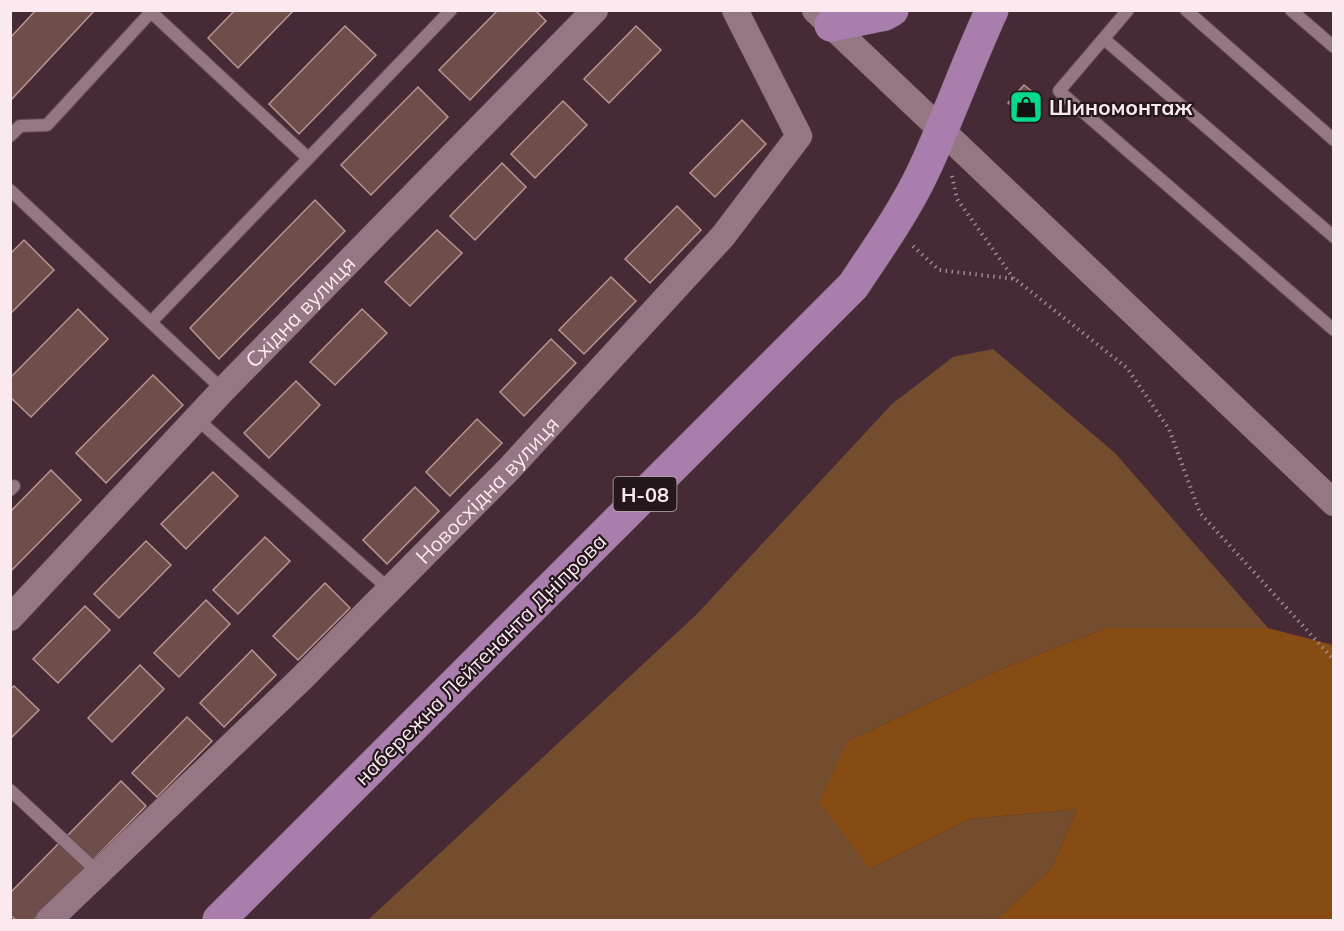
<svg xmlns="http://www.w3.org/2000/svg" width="1344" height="931" viewBox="0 0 1344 931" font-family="Mulish,sans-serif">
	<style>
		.green { fill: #744d2f }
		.forest { fill: #874b14 }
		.building { fill: #6e4e4b; stroke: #b99591; stroke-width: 1.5 }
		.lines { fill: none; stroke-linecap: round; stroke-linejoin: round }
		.lane-casing { stroke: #614b55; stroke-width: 14 }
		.street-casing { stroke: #614b55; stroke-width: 27 }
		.primary-casing { stroke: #614b55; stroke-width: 34 }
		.path { stroke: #9e8791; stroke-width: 4; stroke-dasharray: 1.5 4.5; stroke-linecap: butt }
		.lane { stroke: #957683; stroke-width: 12 }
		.street { stroke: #957683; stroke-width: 26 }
		.primary { stroke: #a97dac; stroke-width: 33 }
		.labels { text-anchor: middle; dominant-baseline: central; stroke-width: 4.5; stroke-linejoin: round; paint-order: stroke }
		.shield { fill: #24181d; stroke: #baaab1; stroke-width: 1.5 }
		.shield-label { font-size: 20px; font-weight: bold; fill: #fbe9f0 }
		.poi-label { font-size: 21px; font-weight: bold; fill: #fbe9f0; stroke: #24181d; text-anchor: start }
		.street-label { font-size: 21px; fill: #fbe9f0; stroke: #24181d }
	</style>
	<rect width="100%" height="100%" fill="#462b37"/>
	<path class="green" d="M993 349 1115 453 1268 628H1107L1008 666 848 741 870 869 970 819 1077 809 1051 869 996 920H368L697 614 892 404 953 357Z"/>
	<path class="forest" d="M1107 628H1268L1333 645V920H996L1051 869 1077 809 970 819 870 869 819 802 848 741 1008 666Z"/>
	<g class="building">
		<path d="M36 10H95L10 101V38Z"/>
		<path d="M235 10H294L238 68 208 38Z"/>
		<path d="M498 10H535L546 21 470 100 439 70Z"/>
		<path d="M345 26 376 55 299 134 269 104Z"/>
		<path d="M636 26 661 50 609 103 584 79Z"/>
		<path d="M1024 85 1040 98 1024 117 1008 103Z"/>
		<path d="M418 87 448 117 371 195 341 165Z"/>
		<path d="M563 101 587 125 535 178 511 154Z"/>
		<path d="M742 120 766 144 715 197 690 173Z"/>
		<path d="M502 163 526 187 475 240 450 216Z"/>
		<path d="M315 200 345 231 219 359 190 328Z"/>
		<path d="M677 206 701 230 650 283 625 259Z"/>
		<path d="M437 230 462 253 410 306 385 282Z"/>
		<path d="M24 240 54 270 10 314V254Z"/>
		<path d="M611 277 636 301 584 354 559 330Z"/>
		<path d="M78 309 108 339 31 417 10 397V378Z"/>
		<path d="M362 309 387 333 335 385 310 362Z"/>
		<path d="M551 339 576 363 524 416 500 392Z"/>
		<path d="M153 375 183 405 106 483 76 453Z"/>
		<path d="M296 381 320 405 269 458 244 433Z"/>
		<path d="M477 419 502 443 450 496 426 472Z"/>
		<path d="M51 470 81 500 10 572V512Z"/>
		<path d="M213 472 238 496 186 549 161 524Z"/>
		<path d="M415 487 439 511 387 564 363 540Z"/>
		<path d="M265 537 290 561 238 614 213 590Z"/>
		<path d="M146 541 171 565 119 618 94 594Z"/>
		<path d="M325 583 350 608 298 660 273 636Z"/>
		<path d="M206 600 230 624 179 677 154 653Z"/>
		<path d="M85 606 110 630 58 683 33 659Z"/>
		<path d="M252 650 276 675 224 727 200 703Z"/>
		<path d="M140 665 164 689 112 742 88 718Z"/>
		<path d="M14 686 39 710 10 739V689Z"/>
		<path d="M187 717 212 741 157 797 132 773Z"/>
		<path d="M121 781 146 806 91 862 66 837Z"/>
		<path d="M60 842 86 868 34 920H16L10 915V893Z"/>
	</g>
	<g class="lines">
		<defs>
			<g id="lane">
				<path d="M152 10 151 12 308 158"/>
				<path d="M1128 10 1059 91 1334 330"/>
				<path d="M1186 10 1334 140"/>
				<path d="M1291 10 1334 47"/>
				<path d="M1104 39 1334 237"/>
				<path d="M10 136 20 126 47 125 151 12"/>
				<path d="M10 190 223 390"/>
				<path d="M151 322 451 10"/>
				<path d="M197 419 389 589"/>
				<path d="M10 490 14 486"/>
				<path d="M10 790 99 873"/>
			</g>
			<g id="street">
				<path d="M815 10 1334 503"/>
				<path id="s1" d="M10 618 223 390 595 10"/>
				<path id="s2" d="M49 920 302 678 509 469 723 236 799 136 735 10"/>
			</g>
			<g id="primary">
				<path d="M831 25 885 14 892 10"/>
				<path d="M219 920 853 286C877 250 904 212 923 172 948 119 967 64 992 10"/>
			</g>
		</defs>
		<use href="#lane" class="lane-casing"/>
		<use href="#street" class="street-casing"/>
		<use href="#primary" class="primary-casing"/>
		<g class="path">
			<path d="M952 176 957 199 1014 279"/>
			<path d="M913 246 939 270 1015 279 1127 368 1169 429 1200 513 1334 660"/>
		</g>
		<use href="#lane" class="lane"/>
		<use href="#street" class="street"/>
		<use href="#primary" class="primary"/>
	</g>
	<defs>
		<symbol id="shop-square" viewBox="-11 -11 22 22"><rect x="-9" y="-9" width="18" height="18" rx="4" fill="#05d98b" stroke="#24181d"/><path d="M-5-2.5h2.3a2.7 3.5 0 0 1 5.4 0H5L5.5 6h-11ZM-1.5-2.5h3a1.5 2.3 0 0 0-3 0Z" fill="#111"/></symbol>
	</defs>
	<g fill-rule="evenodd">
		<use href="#shop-square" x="1007" y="88" width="38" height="38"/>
	</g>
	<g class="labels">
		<rect class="shield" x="613.5" y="477" width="63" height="34" rx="4.5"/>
		<g class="shield-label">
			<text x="645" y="494">Н-08</text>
		</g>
		<g class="poi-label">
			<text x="1049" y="107">Шиномонтаж</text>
		</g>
		<g class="street-label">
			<text stroke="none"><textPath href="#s1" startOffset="422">Східна вулиця</textPath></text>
			<text stroke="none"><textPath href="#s2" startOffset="614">Новосхідна вулиця</textPath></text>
			<text transform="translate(480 659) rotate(-45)">набережна Лейтенанта Дніпрова</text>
		</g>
	</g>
	<rect width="1344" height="931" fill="none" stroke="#fbe9f0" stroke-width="24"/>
</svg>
